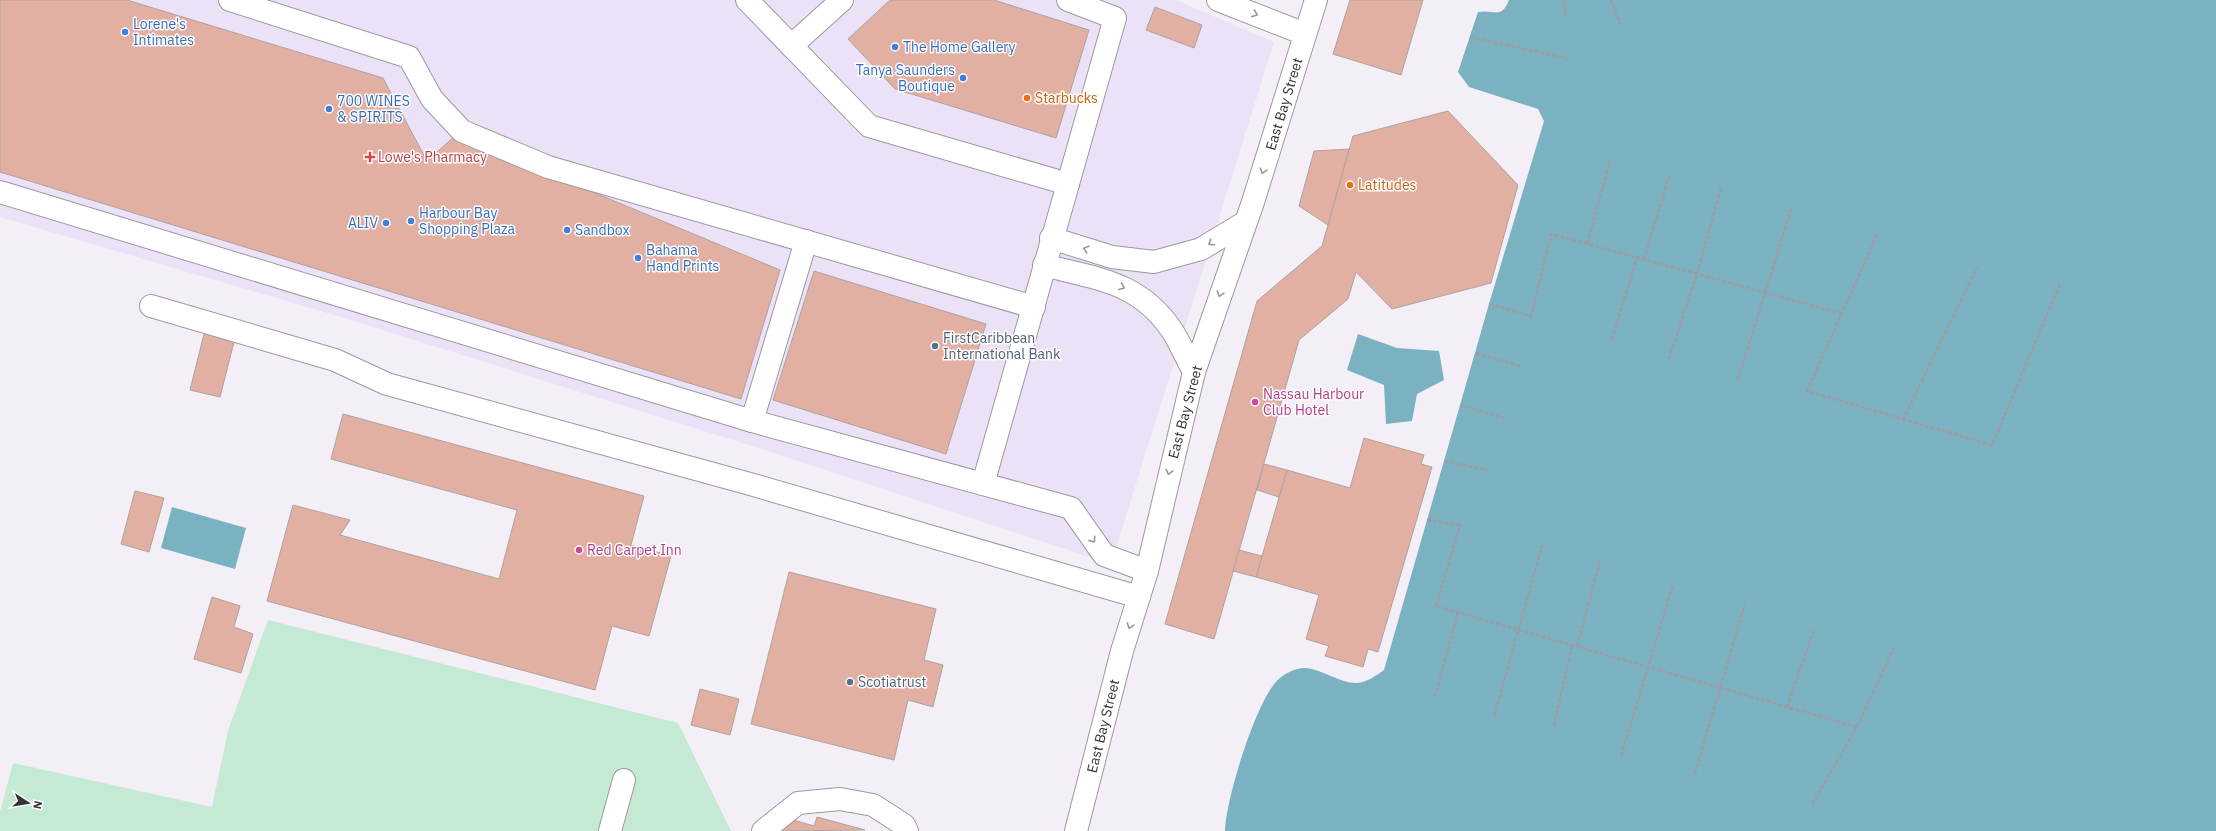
<svg xmlns="http://www.w3.org/2000/svg" width="2216" height="831" viewBox="0 0 2216 831" font-family="'IBM Plex Sans',sans-serif">
	<style>
		.commercial { fill: #ebe2f8 }
		.green { fill: #c4ead3 }
		.water { fill: #7bb2c1 }
		.building { fill: #e2b0a2; stroke: #aea3a0 }
		.lines { fill: none; stroke-linecap: round; stroke-linejoin: round }
		.minor-casing { stroke: #9d98a0; stroke-width: 24 }
		.highway-casing { stroke: #9d98a0; stroke-width: 24 }
		.path { stroke: #a09ba2; stroke-width: 2.5; stroke-dasharray: 4 2; stroke-linecap: butt }
		.minor { stroke: #fff; stroke-width: 22 }
		.highway { stroke: #fff; stroke-width: 22 }
		.oneway { stroke: #9a989a }
		.shop-dot { fill: #3f7fe0; stroke: #fefefe; stroke-width: 1.5 }
		.food-dot { fill: #e8710a; stroke: #fefefe; stroke-width: 1.5 }
		.health-dot { fill: #e0444e; stroke: #fefefe; stroke-width: 1.5 }
		.service-dot { fill: #5c6f8a; stroke: #fefefe; stroke-width: 1.5 }
		.hotel-dot { fill: #d1479c; stroke: #fefefe; stroke-width: 1.5 }
		.labels { text-anchor: middle; dominant-baseline: central; stroke-width: 3; stroke-linejoin: round; paint-order: stroke }
		.shop-label { font-size: 14px; fill: #366cbe; stroke: #fefefe; text-anchor: start }
		.food-label { font-size: 14px; fill: #c56008; stroke: #fefefe; text-anchor: start }
		.street-label { font-size: 14px; fill: #343236; stroke: #fefefe }
		.health-label { font-size: 14px; fill: #be3a42; stroke: #fefefe; text-anchor: start }
		.service-label { font-size: 14px; fill: #4e5e75; stroke: #fefefe; text-anchor: start }
		.hotel-label { font-size: 14px; fill: #b23c85; stroke: #fefefe; text-anchor: start }
	</style>
	<rect width="100%" height="100%" fill="#f4eef7"/>
	<path class="commercial" d="M0 0H1176L1274 42 1111 564 749 445 341 317 0 217Z"/>
	<path class="green" d="M268 620 678 723 731 831H0V812L13 763 212 807 228 731Z"/>
	<g class="water">
		<path d="M1509 0H2216V831H1225C1226 799 1254 708 1275 683 1282 674 1296 667 1307 668 1323 670 1340 683 1356 683 1366 683 1377 675 1384 670L1489 304 1544 121 1538 109 1469 87 1458 72 1478 12C1495 9 1501 20 1509 0Z"/>
		<path d="M1358 334 1397 348 1439 351 1444 380 1417 394 1412 421 1386 424 1384 385 1347 370Z"/>
		<path d="M172 507 246 528 235 569 161 548Z"/>
	</g>
	<g class="building">
		<path d="M0 0H127L383 78 427 161 456 135 780 270 741 399 0 172Z"/>
		<path d="M890 0H994L1089 30 1056 138 895 89 848 39Z"/>
		<path d="M1350 0H1423L1401 75 1333 54Z"/>
		<path d="M1155 7 1202 25 1194 48 1146 30Z"/>
		<path d="M1448 111 1518 185 1491 283 1392 309 1356 272 1348 299 1299 340 1214 639 1165 624 1257 301 1322 246 1353 136Z"/>
		<path d="M1349 149 1328 225 1299 206 1314 151Z"/>
		<path d="M814 271 986 324 946 454 773 400Z"/>
		<path d="M205 330 235 338 220 397 190 390Z"/>
		<path d="M343 414 644 496 631 545 671 556 649 636 612 626 595 690 267 601 293 505 350 520 340 535 499 579 517 510 331 459Z"/>
		<path d="M1364 438 1424 455 1421 464 1432 467 1378 652 1368 649 1363 667 1325 656 1329 646 1306 639 1319 595 1256 577 1287 470 1350 488Z"/>
		<path d="M1264 464 1287 470 1279 497 1257 490Z"/>
		<path d="M135 491 164 498 149 552 121 544Z"/>
		<path d="M1239 550 1262 556 1256 577 1233 571Z"/>
		<path d="M789 572 936 609 924 660 943 665 933 707 908 700 894 760 751 724Z"/>
		<path d="M212 597 240 606 234 627 253 634 241 673 194 659Z"/>
		<path d="M700 689 739 699 730 735 691 725Z"/>
		<path d="M783 817 814 826 817 817 865 830 779 831Z"/>
	</g>
	<g class="lines">
		<defs>
			<g id="minor">
				<path d="M230 0 409 57 432 99 462 131 548 167 1034 307"/>
				<path d="M747 0 869 126 1068 184"/>
				<path d="M1218 0 1305 34"/>
				<path d="M791 46 842 0"/>
				<path d="M0 192 752 421 1071 508 1104 555 1147 571"/>
				<path d="M1051 238 1112 257 1154 262 1201 249 1244 223"/>
				<path d="M1044 265C1096 279 1138 281 1171 329 1180 342 1186 358 1194 372"/>
				<path d="M151 306 335 360 387 384 750 484 1139 597"/>
				<path d="M752 421 806 241"/>
				<path d="M983 484 1115 18 1068 0"/>
				<path d="M610 831 624 780"/>
				<path d="M763 831 798 803 840 799 873 805 904 825 907 831"/>
			</g>
			<path id="highway" d="M1076 831 1122 651 1147 571 1194 372 1253 202 1316 0"/>
		</defs>
		<use href="#minor" class="minor-casing"/>
		<use href="#highway" class="highway-casing"/>
		<g class="path">
			<path d="M1564 0 1565 17"/>
			<path d="M1611 0 1620 24"/>
			<path d="M1470 37 1570 59"/>
			<path d="M1877 235 1807 391 1992 445 2060 284"/>
			<path d="M1587 244 1611 157"/>
			<path d="M1644 259 1670 173"/>
			<path d="M1489 304 1531 316 1551 234 1840 313"/>
			<path d="M1612 340 1637 257"/>
			<path d="M1476 353 1523 367"/>
			<path d="M1669 359 1697 274 1721 188"/>
			<path d="M1738 379 1792 207"/>
			<path d="M1461 405 1508 419"/>
			<path d="M1903 420 1977 267"/>
			<path d="M1445 461 1488 470"/>
			<path d="M1427 520 1460 525 1436 606 1857 727"/>
			<path d="M1577 646 1600 561"/>
			<path d="M1435 697 1458 612"/>
			<path d="M1787 707 1814 630"/>
			<path d="M1494 716 1543 543"/>
			<path d="M1554 726 1572 645"/>
			<path d="M1621 756 1673 585"/>
			<path d="M1695 773 1745 604"/>
			<path d="M1812 804 1857 727 1894 647"/>
		</g>
		<use href="#minor" class="minor"/>
		<use href="#highway" class="highway"/>
	</g>
	<defs><path id="oneway-chevron" d="M-2-3.5L2.5 0L-2 3.5" fill="none" stroke-width="1.6" stroke-linecap="round" stroke-linejoin="round"/></defs>
	<g class="oneway">
		<use href="#oneway-chevron" transform="translate(1255 14) rotate(21)"/>
		<use href="#oneway-chevron" transform="translate(1263 171) rotate(108)"/>
		<use href="#oneway-chevron" transform="translate(1211 243) rotate(146)"/>
		<use href="#oneway-chevron" transform="translate(1086 249) rotate(-162)"/>
		<use href="#oneway-chevron" transform="translate(1122 287) rotate(22)"/>
		<use href="#oneway-chevron" transform="translate(1220 294) rotate(109)"/>
		<use href="#oneway-chevron" transform="translate(1169 472) rotate(103)"/>
		<use href="#oneway-chevron" transform="translate(1093 540) rotate(55)"/>
		<use href="#oneway-chevron" transform="translate(1130 626) rotate(108)"/>
	</g>
	<g class="shop-dot">
		<circle cx="125" cy="32" r="4"/>
		<circle cx="895" cy="47" r="4"/>
		<circle cx="963" cy="78" r="4"/>
		<circle cx="329" cy="109" r="4"/>
		<circle cx="411" cy="221" r="4"/>
		<circle cx="386" cy="223" r="4"/>
		<circle cx="567" cy="230" r="4"/>
		<circle cx="638" cy="258" r="4"/>
	</g>
	<g class="food-dot">
		<circle cx="1027" cy="98" r="4"/>
		<circle cx="1350" cy="185" r="4"/>
	</g>
	<path class="health-dot" d="M368 151h4v4h4v4h-4v4h-4v-4h-4v-4h4z"/>
	<g class="service-dot">
		<circle cx="935" cy="346" r="4"/>
		<circle cx="850" cy="682" r="4"/>
	</g>
	<g class="hotel-dot">
		<circle cx="1255" cy="402" r="4"/>
		<circle cx="579" cy="550" r="4"/>
	</g>
	<g class="labels">
		<g class="shop-label">
			<text x="133" y="24">Lorene's<tspan x="133" dy="16">Intimates</tspan></text>
			<text x="903" y="47">The Home Gallery</text>
			<text x="955" y="70" text-anchor="end">Tanya Saunders<tspan x="955" dy="16">Boutique</tspan></text>
			<text x="337" y="101">700 WINES<tspan x="337" dy="16">&amp; SPIRITS</tspan></text>
			<text x="419" y="213">Harbour Bay<tspan x="419" dy="16">Shopping Plaza</tspan></text>
			<text x="378" y="223" text-anchor="end">ALIV</text>
			<text x="575" y="230">Sandbox</text>
			<text x="646" y="250">Bahama<tspan x="646" dy="16">Hand Prints</tspan></text>
		</g>
		<g class="food-label">
			<text x="1035" y="98">Starbucks</text>
			<text x="1358" y="185">Latitudes</text>
		</g>
		<g class="street-label">
			<text transform="translate(1284 104) rotate(-73)">East Bay Street</text>
			<text transform="translate(1185 412) rotate(-75)">East Bay Street</text>
			<text transform="translate(1103 726) rotate(-76)">East Bay Street</text>
		</g>
		<g class="health-label">
			<text x="378" y="157">Lowe's Pharmacy</text>
		</g>
		<g class="service-label">
			<text x="943" y="338">FirstCaribbean<tspan x="943" dy="16">International Bank</tspan></text>
			<text x="858" y="682">Scotiatrust</text>
		</g>
		<g class="hotel-label">
			<text x="1263" y="394">Nassau Harbour<tspan x="1263" dy="16">Club Hotel</tspan></text>
			<text x="587" y="550">Red Carpet Inn</text>
		</g>
	</g>
	<g transform="translate(28 803) rotate(102)" stroke="#fefefe" stroke-width="3" paint-order="stroke">
	<path d="M0-3L7 15L0 10L-7 15Z" fill="#343236"/>
	<text y="-6" font-size="11" font-weight="bold" text-anchor="middle" fill="#343236">N</text>
	</g>
</svg>
